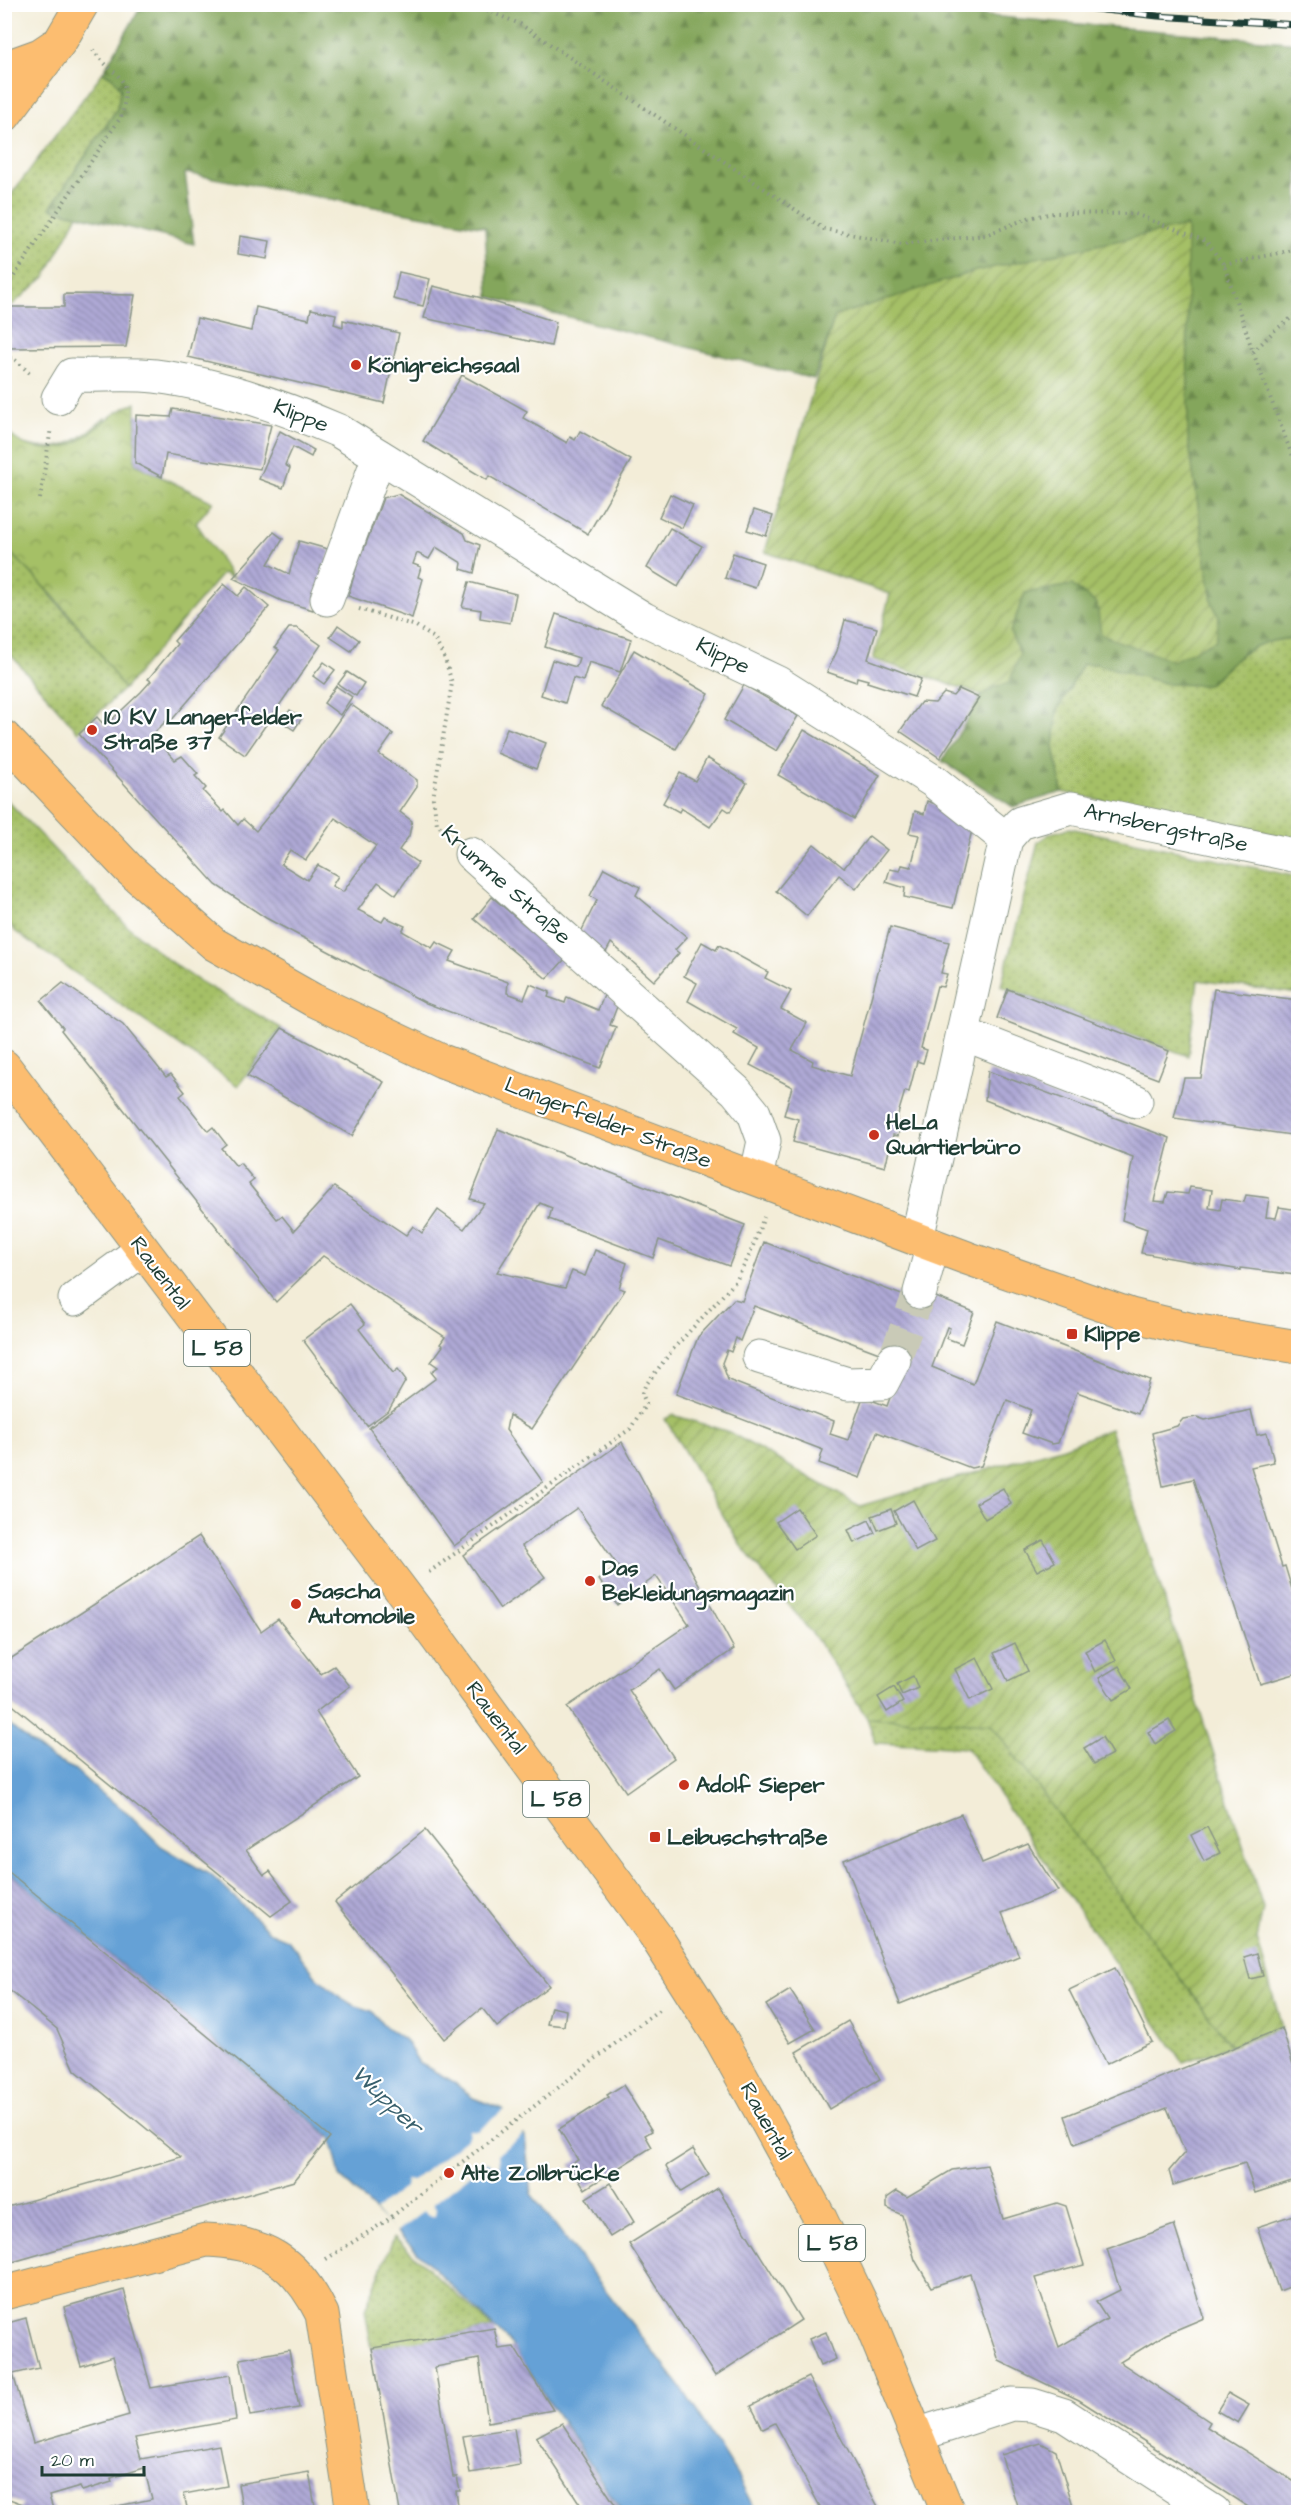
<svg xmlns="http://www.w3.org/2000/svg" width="1303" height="2517" viewBox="0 0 1303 2517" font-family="'Architects Daughter',sans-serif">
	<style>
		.grass { fill: url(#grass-dots); stroke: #627e4d; stroke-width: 1.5 }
		.forest { fill: url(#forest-firs); stroke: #527248; stroke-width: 1.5 }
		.park { fill: url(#park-crowns); stroke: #627e4d; stroke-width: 1.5 }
		.garden { fill: url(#garden-furrows); stroke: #627e4d; stroke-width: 1.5 }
		.water { fill: #65a1d6; stroke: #426f85; stroke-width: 1.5 }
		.pier { fill: #f3edd8 }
		.building { fill: url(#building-back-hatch); fill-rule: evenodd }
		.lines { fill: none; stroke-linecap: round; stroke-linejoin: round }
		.minor-tunnel { stroke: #c9cab7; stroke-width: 33; stroke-dasharray: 33 16; stroke-linecap: butt }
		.minor-casing { stroke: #899586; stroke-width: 35 }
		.major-casing { stroke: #899586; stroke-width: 35 }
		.path { stroke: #899586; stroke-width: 4; stroke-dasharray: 1.5 4.5; stroke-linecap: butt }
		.minor { stroke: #fff; stroke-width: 33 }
		.major { stroke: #fcbd6f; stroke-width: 33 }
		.rail-casing { stroke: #1f3d34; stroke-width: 7 }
		.rail { stroke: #fff; stroke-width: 4.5; stroke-dasharray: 14; stroke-linecap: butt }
		.poi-dot { fill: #c8321e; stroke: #fff; stroke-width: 2 }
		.labels { text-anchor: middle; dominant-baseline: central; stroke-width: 4.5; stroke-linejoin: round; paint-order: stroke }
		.shield { fill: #fff; stroke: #627771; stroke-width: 1.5 }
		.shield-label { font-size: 21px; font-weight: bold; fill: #1f3d34 }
		.poi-label { font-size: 22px; font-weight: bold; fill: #1f3d34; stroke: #fff; text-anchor: start }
		.street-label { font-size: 22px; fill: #1f3d34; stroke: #fff }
		.water-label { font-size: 24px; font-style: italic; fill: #38606d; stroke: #fff }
	</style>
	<defs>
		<pattern id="grass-dots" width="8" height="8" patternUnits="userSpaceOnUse" patternTransform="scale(1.5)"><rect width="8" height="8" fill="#a5c066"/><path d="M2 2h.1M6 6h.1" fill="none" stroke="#869d55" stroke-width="1.8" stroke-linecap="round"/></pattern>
		<pattern id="forest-firs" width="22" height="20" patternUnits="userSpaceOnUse" patternTransform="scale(1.5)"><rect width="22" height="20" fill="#84a65b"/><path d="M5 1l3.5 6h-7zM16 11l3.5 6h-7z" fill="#6b884c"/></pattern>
		<pattern id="park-crowns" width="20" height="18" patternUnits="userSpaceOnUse" patternTransform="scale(1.5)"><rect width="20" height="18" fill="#a5c066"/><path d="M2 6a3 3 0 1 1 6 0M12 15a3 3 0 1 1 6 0" fill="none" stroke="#869d55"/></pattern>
		<pattern id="garden-furrows" width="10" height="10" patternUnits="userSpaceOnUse" patternTransform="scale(1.5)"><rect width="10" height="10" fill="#a5c066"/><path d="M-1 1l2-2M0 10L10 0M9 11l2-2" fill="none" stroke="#869d55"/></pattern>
		<pattern id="building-back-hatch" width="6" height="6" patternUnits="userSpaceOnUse" patternTransform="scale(1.5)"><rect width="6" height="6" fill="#afa9d6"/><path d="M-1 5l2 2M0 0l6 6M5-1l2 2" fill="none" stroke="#8e8bae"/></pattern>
	</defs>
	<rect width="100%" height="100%" fill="#fff"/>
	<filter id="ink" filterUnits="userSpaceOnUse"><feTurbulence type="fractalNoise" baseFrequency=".0167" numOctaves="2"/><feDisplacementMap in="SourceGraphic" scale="12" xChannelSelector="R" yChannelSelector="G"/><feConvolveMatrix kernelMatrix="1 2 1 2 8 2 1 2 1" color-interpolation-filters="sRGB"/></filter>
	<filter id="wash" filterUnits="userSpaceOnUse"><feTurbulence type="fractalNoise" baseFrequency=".008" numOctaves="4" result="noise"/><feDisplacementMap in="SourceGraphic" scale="24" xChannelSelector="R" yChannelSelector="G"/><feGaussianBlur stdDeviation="1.35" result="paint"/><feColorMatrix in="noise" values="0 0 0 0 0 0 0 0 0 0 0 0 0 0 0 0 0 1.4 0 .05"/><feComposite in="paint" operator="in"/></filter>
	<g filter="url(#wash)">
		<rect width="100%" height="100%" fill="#f3edd8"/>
		<g class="grass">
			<path d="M103 72 113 78 121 89 117 109 51 208 78 215 45 277 5 311 4 204Z"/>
			<path d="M105 418 108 479 26 567 100 652 124 689 78 732 5 648 4 548 27 445C63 454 79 440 105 418Z"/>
			<path d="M1298 638V841L1062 792 1054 747 1057 711 1083 664H1097L1208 685C1241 654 1250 640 1298 638Z"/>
			<path d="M5 798 126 925 168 960 199 981 281 1028 238 1086 16 932 5 919Z"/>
			<path d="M1070 828 1298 877V994L1198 980 1188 1056 1001 986 1038 842 1051 833Z"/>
			<path d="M867 1718 991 1723 1231 2046 1183 2062 967 1748 876 1743Z"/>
			<path d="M394 2237 493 2328 372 2349 365 2310Z"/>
		</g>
		<path class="forest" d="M851 4 1298 43V638C1250 640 1241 654 1208 685L1168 684 1097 664H1083L1057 711 1054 747 1062 792 1013 807 942 761 982 695 994 687 1020 654 1010 632 1025 593 1072 585 1097 604 1219 617 1212 603 1188 438 1187 226 976 271 835 316 814 379 489 297 485 227 185 173 194 244 50 208 117 109 121 89 113 78 103 72 142 5Z"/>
		<path class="park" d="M136 403 135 464 213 502 196 523 233 578 223 573 124 689C91 638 50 588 5 548L4 423C13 450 54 455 77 442 98 430 111 411 136 403Z"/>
		<g class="garden">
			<path d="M1187 226 1188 438 1212 603 1219 617 1216 640 1173 661 1101 635 1097 604 1072 585 1025 593 1010 632 1020 654 1009 683 994 687 982 695 873 659 890 594 765 552 835 316 976 271Z"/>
			<path d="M673 1415 729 1432 860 1506 1064 1447 1110 1429 1263 1908 1257 1939 1282 2027 1231 2046 991 1724 867 1718 818 1641 742 1547 665 1419Z"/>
		</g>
		<path class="water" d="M4 1721 52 1759 74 1769 99 1792 128 1813 161 1846 212 1876 271 1933 288 1940 316 1976 340 1997 353 2005 372 2011 382 2024 405 2040 419 2063 452 2081 473 2098 502 2109 525 2136 531 2194 683 2390 738 2477 756 2512H622L511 2344 340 2176 331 2137 5 1869Z"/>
		<path class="pier" d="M505 2109 525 2133 498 2154 499 2166H493L488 2161 433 2204 436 2209 435 2216H428L424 2211 396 2233 375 2210 405 2187 406 2180 413 2181 468 2137 469 2130 477 2131Z"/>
		<g id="blocks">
			<g class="building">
				<path d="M240 236 270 241 267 259 238 254Z"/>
				<path d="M399 272 430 279 423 306 393 299Z"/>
				<path d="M433 286 482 298 556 322 551 346 424 318Z"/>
				<path d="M64 294 135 295 126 347 9 348 10 307H64Z"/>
				<path d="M256 307 309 319 311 309 336 314 334 324 343 327V320L399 333 384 403 188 357 197 318 251 331Z"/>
				<path d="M462 375 527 411 523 418 567 443 570 437 575 440 580 431 631 460 588 534 489 476 487 480 423 441Z"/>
				<path d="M173 409 271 425 260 469 166 454 162 477 135 463 136 415 171 417Z"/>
				<path d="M280 431 314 450 311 457 293 447 285 465 290 468 283 488 259 479Z"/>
				<path d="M398 494 464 533 467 540 480 545 474 573 461 569 462 563 436 547 429 559 417 553 413 564 421 567 418 577 423 579 412 618 348 596 362 549H364L383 498Z"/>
				<path d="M670 494 693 505 682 528 659 517Z"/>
				<path d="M754 510 773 516 766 536 747 530Z"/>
				<path d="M670 528 702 546 678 587 647 568Z"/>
				<path d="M274 532 283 539 268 564 289 574 299 541 331 550 313 610 282 601 233 578Z"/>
				<path d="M733 553 763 563 755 588 725 578Z"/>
				<path d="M469 582 516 594 510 623 480 618 481 610 462 607Z"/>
				<path d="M224 584 238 596 246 587 269 607 170 722 167 720 152 735 175 760 182 756 198 774 195 776 206 788 203 791 223 812 225 810 238 825 243 819 256 831 291 788 350 704 393 734 379 754 417 780V787L400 812 412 821 409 836 399 850 418 863 396 895 378 882 358 910 382 922 385 917 405 926 402 931 432 948 436 942 455 951 449 961 508 982 507 993 524 999 530 984 550 992 548 997 565 1003 567 997 598 1010 605 993 618 1004 610 1025 616 1027 600 1068 426 1003 266 918 216 885 79 734 97 717 105 726 141 692 151 681 148 679 177 644 174 641ZM335 818 376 846 343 892 332 886 338 876 318 865 307 880 281 864 290 850 306 860Z"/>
				<path d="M556 614 631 639 620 672 589 662 583 681 573 678 565 703 541 695 552 660 576 667 579 658 545 647Z"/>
				<path d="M845 620 877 628 868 659 921 679 914 697 867 682 868 680 857 677 856 682 827 672 837 651Z"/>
				<path d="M338 625 359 640 351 651 330 637Z"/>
				<path d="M289 628H297L321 645 245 755 219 737 279 650 275 647Z"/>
				<path d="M634 650 709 694 676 749 601 706Z"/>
				<path d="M324 662 335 670 324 684 313 676Z"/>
				<path d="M347 672 364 683 356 696 338 684Z"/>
				<path d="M744 685 798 716 777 751 724 720Z"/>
				<path d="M336 686 352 697 340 715 324 703Z"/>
				<path d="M959 689 979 698 940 758 900 731 921 702 935 703 944 693 953 696Z"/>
				<path d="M290 710 302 718 294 730 282 722Z"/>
				<path d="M507 728 546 743 536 769 497 753Z"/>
				<path d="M804 730 880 775 854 819 778 775Z"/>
				<path d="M707 758 747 783 730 812 724 808 710 827 681 808 679 812 663 803 680 773 695 781Z"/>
				<path d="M927 801 975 818 953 908 904 897 905 888 886 882 890 869 900 871 902 865 911 867 919 835 909 833 915 811 924 814Z"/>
				<path d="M869 836 887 850 856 889 839 875 807 916 776 891 814 844 844 868Z"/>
				<path d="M604 868 640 887 636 895 687 937 675 950 679 953 654 981 611 943 603 958 579 936 597 900 590 896Z"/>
				<path d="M492 897 565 959 547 979 474 919Z"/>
				<path d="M890 927 949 942 941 973 947 974 943 987 937 986 921 1048 927 1050 923 1063 917 1061 909 1092 905 1091 896 1121 902 1123 898 1136 893 1135 885 1167 793 1142 798 1119 784 1115 792 1087 750 1065 759 1048 734 1034 737 1029 688 1001 697 983 684 976 702 942 716 950 719 945 768 972 765 978 791 991 781 1009 807 1023 792 1050 813 1061 812 1065 850 1076Z"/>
				<path d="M63 983 123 1024 166 1077 171 1074 185 1092 180 1096 208 1131 213 1127 226 1144 221 1148 236 1166 240 1163 254 1180 249 1184 277 1219 282 1216 294 1231 334 1187 406 1235 413 1226 422 1233 438 1210 464 1229 484 1203 470 1199 498 1129 745 1225 729 1266 659 1240 653 1258 549 1219 552 1208 540 1203 497 1272 565 1288 572 1271 585 1276 595 1250 627 1263 619 1288 625 1290 532 1429 509 1415 506 1430 543 1482 454 1546 369 1428 436 1378 431 1372 438 1367 431 1362 443 1346 440 1344 445 1337 323 1256 276 1302 61 1030 63 1028 41 1001Z"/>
				<path d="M1008 989 1169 1051 1158 1079 997 1018Z"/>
				<path d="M1214 989 1298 1000V1136L1174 1118 1184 1078H1201Z"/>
				<path d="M282 1028 384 1082 352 1136 247 1076Z"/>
				<path d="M988 1071 1170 1138 1154 1201 1165 1202 1168 1192 1188 1194 1190 1187 1212 1190 1209 1208 1220 1210 1222 1199 1244 1202 1246 1195 1269 1198 1266 1217 1276 1218 1279 1207 1298 1210V1292H1293L1295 1275 1241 1268V1270L1141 1253 1147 1229 1122 1220 1133 1157 985 1100Z"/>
				<path d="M764 1242 925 1304 928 1294 974 1312 962 1344 946 1338 950 1328 947 1327 932 1367 973 1384 997 1321 1150 1380 1138 1414 1077 1392 1058 1443 1052 1444 1022 1433 1031 1410 1007 1400 981 1466 971 1468 877 1432 860 1478 819 1463 823 1450 676 1394 698 1337 734 1299 742 1301ZM754 1306 903 1362 887 1406 863 1397 848 1440 830 1434 834 1421 728 1380 722 1363 727 1350 731 1352 736 1338 740 1341Z"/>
				<path d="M350 1304 365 1324 359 1329 393 1373 398 1369 406 1380 389 1410 367 1426 303 1340Z"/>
				<path d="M1251 1410 1257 1435 1267 1433 1274 1462 1251 1467 1282 1567 1285 1566 1298 1609V1673L1260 1684 1193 1479 1163 1486 1152 1433 1177 1426 1183 1419 1197 1417 1205 1420Z"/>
				<path d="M622 1442 734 1649 674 1690 660 1669 629 1690 674 1758 626 1792 567 1707 689 1624 656 1576 617 1605 599 1580 618 1566 577 1508 522 1546 545 1577 500 1609 463 1555Z"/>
				<path d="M1003 1488 1011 1504 985 1519 976 1503Z"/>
				<path d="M913 1500 935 1541 916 1551 894 1511Z"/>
				<path d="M797 1508 816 1535 795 1549 776 1522Z"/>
				<path d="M891 1509 896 1523 878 1530 872 1516Z"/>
				<path d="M869 1520 875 1533 854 1543 848 1530Z"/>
				<path d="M199 1536 261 1631 278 1619 321 1674 334 1666 350 1686 316 1712 358 1777 246 1850 264 1875 270 1871 292 1901 271 1916 4 1698V1663Z"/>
				<path d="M1043 1540 1055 1562 1037 1571 1025 1550Z"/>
				<path d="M1105 1640 1116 1661 1095 1672 1085 1651Z"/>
				<path d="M1015 1643 1028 1671 1008 1681 994 1653Z"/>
				<path d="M977 1658 993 1689 970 1700 955 1669Z"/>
				<path d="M1119 1666 1132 1689 1113 1700 1099 1678Z"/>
				<path d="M913 1676 918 1688 902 1695 897 1684Z"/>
				<path d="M894 1687 903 1702 887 1712 878 1697Z"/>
				<path d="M1169 1720 1176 1731 1155 1744 1148 1732Z"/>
				<path d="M1102 1737 1112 1754 1094 1764 1084 1748Z"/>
				<path d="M961 1814 982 1863 1028 1844 1058 1891 1002 1913 1019 1956 900 2004 844 1860Z"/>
				<path d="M1207 1827 1220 1853 1204 1861 1191 1835Z"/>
				<path d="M425 1830 549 1986 497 2027 482 2008 444 2039 335 1902Z"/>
				<path d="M4 1868 330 2137 294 2181 9 2263 4 2254V2208L181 2157 75 2070 57 2029 4 1986Z"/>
				<path d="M1257 1953 1263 1976 1250 1979 1244 1957Z"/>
				<path d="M1115 1968 1152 2042 1106 2064 1069 1990Z"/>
				<path d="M790 1990 815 2029 790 2043 766 2005Z"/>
				<path d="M551 2007 566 2010 564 2026 547 2024Z"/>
				<path d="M848 2021 880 2079 829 2109 796 2052Z"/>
				<path d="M1282 2028 1298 2081V2159L1294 2161 1298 2179 1255 2193 1245 2163 1173 2185 1169 2171 1185 2152 1167 2108 1075 2144 1065 2116Z"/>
				<path d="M623 2085 652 2131 645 2135 652 2147 585 2189 570 2165 578 2160 559 2129 609 2097 607 2095Z"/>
				<path d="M693 2149 709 2175 681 2192 666 2166Z"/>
				<path d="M987 2165 1003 2219 1057 2203 1066 2206 1084 2265 1035 2278 1059 2347 1107 2319 1096 2302 1120 2290 1107 2249 1174 2225 1204 2318 1166 2334 1120 2362 1210 2422 1207 2427 1298 2484V2503L1292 2512H1256L1079 2400 999 2361 970 2274 931 2287 915 2260 902 2215 887 2208V2198L897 2191 907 2197 952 2170Z"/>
				<path d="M610 2183 634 2222 610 2237 586 2198Z"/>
				<path d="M718 2188 801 2320 715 2376 629 2244Z"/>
				<path d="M1296 2214 1298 2284 1279 2291 1257 2227Z"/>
				<path d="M124 2290 151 2388 230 2375 236 2420 135 2438 141 2459 219 2445 227 2486 184 2494 188 2512H89L152 2499 144 2468 111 2478 112 2482 82 2491 80 2487 49 2496 54 2512H16L23 2504 4 2497V2324L26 2318 39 2368 13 2374 33 2443 129 2415 113 2356 81 2366 64 2307Z"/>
				<path d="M494 2328 499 2349 514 2347 553 2410 488 2422 479 2359 435 2367 453 2477H457L460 2491H456L459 2512H400L372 2348Z"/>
				<path d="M826 2332 836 2359 820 2366 809 2339Z"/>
				<path d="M289 2350 299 2408 250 2416 240 2359Z"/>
				<path d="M808 2377 881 2512H823L775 2423 763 2429 751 2406Z"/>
				<path d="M1228 2393 1249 2405 1238 2423 1217 2411Z"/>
				<path d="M562 2423 614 2503 621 2512H560L582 2507 536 2437Z"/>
				<path d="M514 2428 520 2465 470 2473 463 2436Z"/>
				<path d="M1041 2443 1056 2451 1075 2512H1019L1001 2455Z"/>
				<path d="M309 2472 316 2512H243L238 2484Z"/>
			</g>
		</g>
	</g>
	<g filter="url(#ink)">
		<use href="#blocks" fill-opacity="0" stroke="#899586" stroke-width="1.5"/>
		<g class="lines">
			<path class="minor-tunnel" d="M894 1360 920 1292"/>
			<defs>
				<g id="minor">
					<path d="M58 398 72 375C99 376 128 373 155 376 219 384 281 406 339 431L644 619 778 683 933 781 1006 839 917 1239"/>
					<path d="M327 599 379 456"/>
					<path d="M1006 839 1020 823 1071 808 1298 856"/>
					<path d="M471 854 736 1091 754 1113 764 1141 756 1178"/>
					<path d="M964 1034 1136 1101"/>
					<path d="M920 1292 933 1245"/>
					<path d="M75 1299 142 1250"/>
					<path d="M759 1357 848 1384 882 1383 894 1360"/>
					<path d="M917 2435 1012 2404 1032 2405 1064 2415 1214 2512"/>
				</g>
				<g id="major">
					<path d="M4 68 40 55 52 47"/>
					<path d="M4 116 61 40 82 4"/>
					<path d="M4 737 129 869 214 944 313 1000 442 1061 967 1258 1131 1315 1193 1330 1298 1347"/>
					<path d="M4 1066 420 1615 655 1935 721 2039 820 2218 871 2324 948 2512"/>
					<path d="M4 2293 206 2240C265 2242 296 2261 322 2314L353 2512"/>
				</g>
			</defs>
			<use href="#minor" class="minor-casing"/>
			<use href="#major" class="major-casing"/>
			<g class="path">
				<path d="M451 4 488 11 520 24 824 229 902 244 986 235 1028 218 1054 213 1135 214 1206 241 1224 265 1253 352 1290 450 1298 466"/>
				<path d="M1224 265 1298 249"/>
				<path d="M4 291 121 117C133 72 117 82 93 50"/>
				<path d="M1253 352 1274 331 1298 313"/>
				<path d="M4 358H13L33 376"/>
				<path d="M40 499 51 428"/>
				<path d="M359 609 416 626 434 638 445 659 452 683 433 798 437 824 446 832"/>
				<path d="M429 1572 630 1429 646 1404 642 1393 645 1386 674 1348 736 1281 749 1256 764 1217"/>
				<path d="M326 2259 386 2221 661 2008"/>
			</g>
			<use href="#minor" class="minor"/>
			<use href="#major" class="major"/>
			<defs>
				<path id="rail" d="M1051 4 1158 16 1298 25"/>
			</defs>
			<use href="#rail" class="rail-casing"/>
			<use href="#rail" class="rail"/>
		</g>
	</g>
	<g class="poi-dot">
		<circle cx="356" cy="365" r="6"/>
		<circle cx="92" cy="730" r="6"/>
		<circle cx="874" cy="1135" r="6"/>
		<rect x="1066" y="1328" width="12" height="12" rx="3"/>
		<circle cx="590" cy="1581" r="6"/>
		<circle cx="296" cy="1604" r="6"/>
		<circle cx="684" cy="1785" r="6"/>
		<rect x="649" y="1831" width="12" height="12" rx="3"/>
		<circle cx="449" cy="2173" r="6"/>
	</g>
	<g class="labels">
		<g class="shield">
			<rect x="184" y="1330" width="66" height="36" rx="4.5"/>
			<rect x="523" y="1781" width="66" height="36" rx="4.5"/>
			<rect x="799" y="2225" width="66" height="36" rx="4.5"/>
		</g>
		<g class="shield-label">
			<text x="217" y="1348">L 58</text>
			<text x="556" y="1799">L 58</text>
			<text x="832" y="2243">L 58</text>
		</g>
		<g class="poi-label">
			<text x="368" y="365">Königreichssaal</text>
			<text x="104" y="717">10 KV Langerfelder<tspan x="104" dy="25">Straße 37</tspan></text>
			<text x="886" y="1122">HeLa<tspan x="886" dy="25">Quartierbüro</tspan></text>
			<text x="1084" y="1334">Klippe</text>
			<text x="602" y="1568">Das<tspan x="602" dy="25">Bekleidungsmagazin</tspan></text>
			<text x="308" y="1591">Sascha<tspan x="308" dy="25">Automobile</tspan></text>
			<text x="696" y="1785">Adolf Sieper</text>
			<text x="667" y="1837">Leibuschstraße</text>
			<text x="461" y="2173">Alte Zollbrücke</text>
		</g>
		<g class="street-label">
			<text transform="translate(301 416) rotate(21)">Klippe</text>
			<text transform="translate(723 656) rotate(26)">Klippe</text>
			<text transform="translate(1166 828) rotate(12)">Arnsbergstraße</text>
			<text transform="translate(506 885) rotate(42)">Krumme Straße</text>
			<text transform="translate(608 1123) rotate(21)">Langerfelder Straße</text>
			<text transform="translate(160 1273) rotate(53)">Rauental</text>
			<text transform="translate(496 1718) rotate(53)">Rauental</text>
			<text transform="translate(766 2121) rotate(61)">Rauental</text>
		</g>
		<g class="water-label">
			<text transform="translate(387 2100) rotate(44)">Wupper</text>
		</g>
	</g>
	<rect width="1303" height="2517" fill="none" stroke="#fff" stroke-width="24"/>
	<path d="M42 2466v9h102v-9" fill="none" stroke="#1f3d34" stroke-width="3"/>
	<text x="51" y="2466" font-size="18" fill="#1f3d34" stroke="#ffffff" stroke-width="4.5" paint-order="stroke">20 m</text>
</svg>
